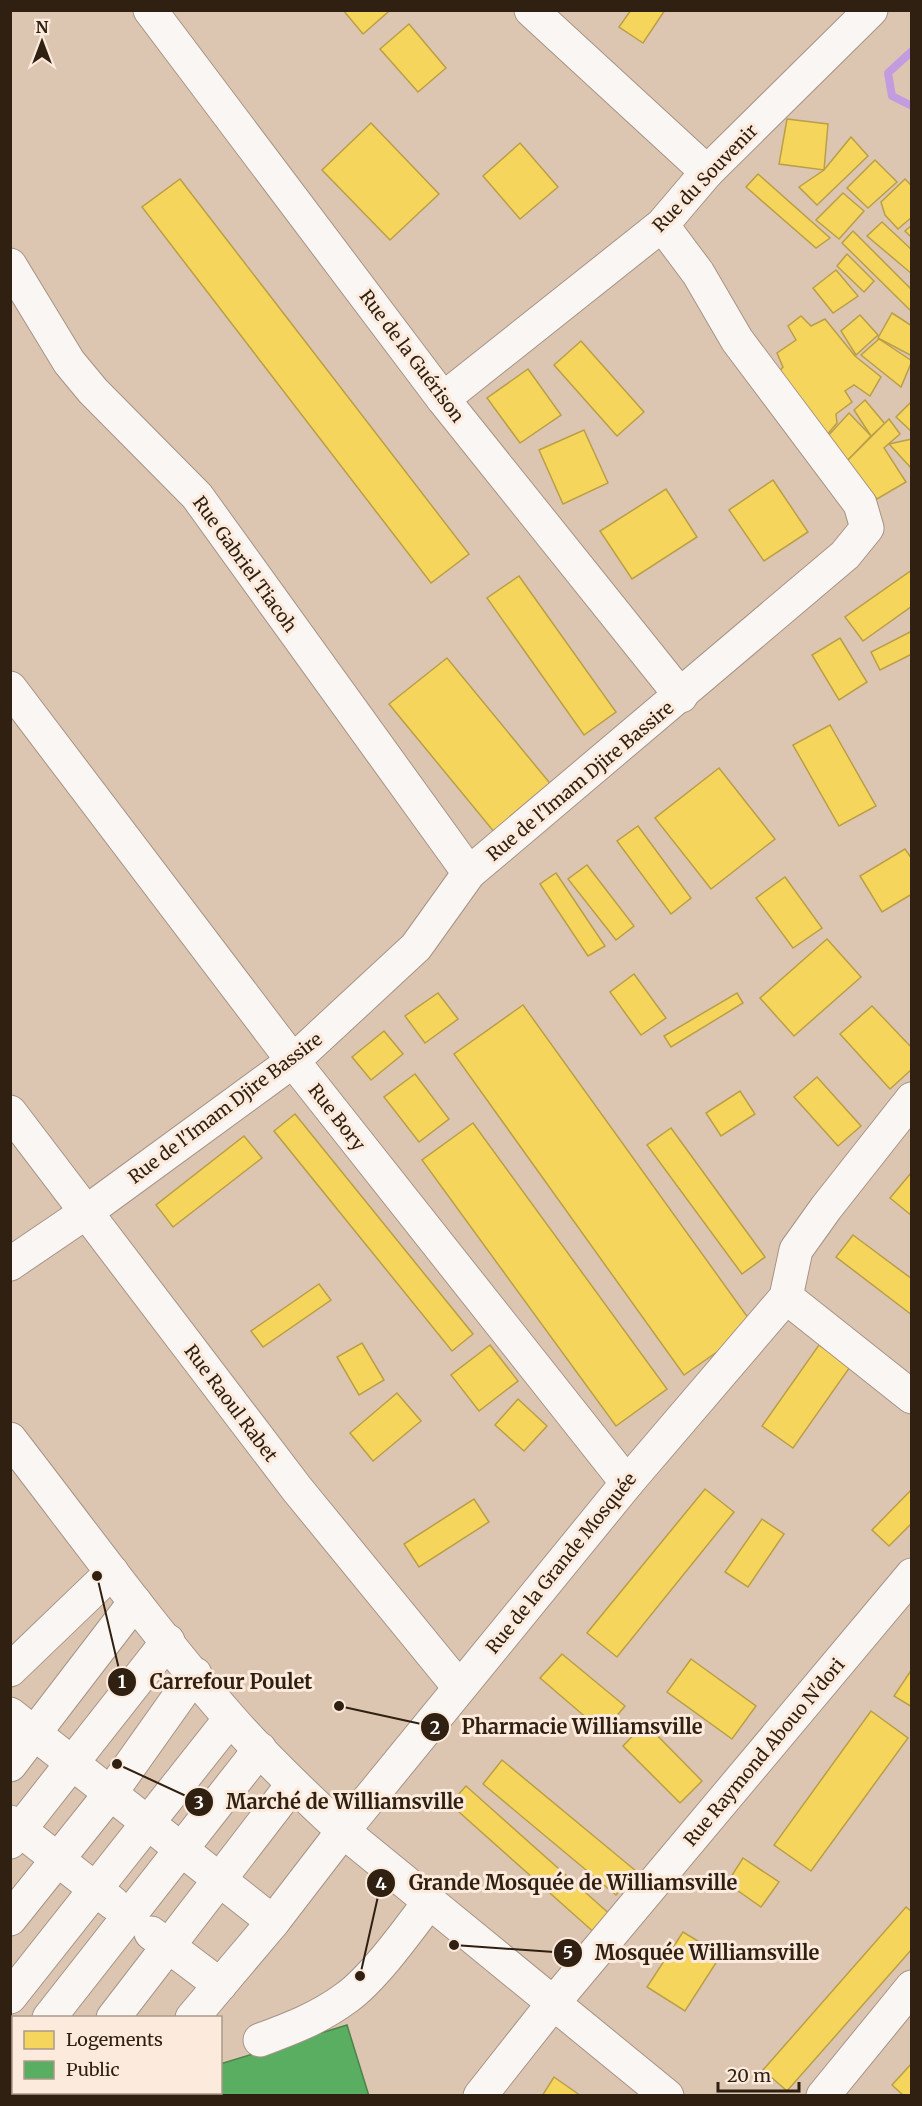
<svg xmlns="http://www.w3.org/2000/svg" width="922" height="2106" viewBox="0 0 922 2106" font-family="Merriweather,serif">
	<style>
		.homes { fill: #f6d55c; stroke: #ba9f46; stroke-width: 1.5 }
		.public { fill: #5aae61; stroke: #4d8349; stroke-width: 1.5 }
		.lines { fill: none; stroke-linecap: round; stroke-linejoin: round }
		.stream { stroke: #c39ce0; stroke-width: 8 }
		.minor-casing { stroke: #a69485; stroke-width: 35 }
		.minor { stroke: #faf6f3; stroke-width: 33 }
		.labels { text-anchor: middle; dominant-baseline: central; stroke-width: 6; stroke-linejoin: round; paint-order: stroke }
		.street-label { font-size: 18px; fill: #2f2011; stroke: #fcebdc }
		.leader { fill: none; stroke: #2f2011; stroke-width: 2 }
		.callout-dot { fill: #2f2011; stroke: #fcebdc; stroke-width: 2 }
		.mark-label { font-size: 18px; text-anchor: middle; font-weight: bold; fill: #fff }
		.callout-label { font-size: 20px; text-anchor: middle; font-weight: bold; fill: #2f2011; stroke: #fcebdc; stroke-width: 6; stroke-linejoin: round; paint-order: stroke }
	</style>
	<rect width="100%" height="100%" fill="#dcc6b2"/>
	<g class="homes">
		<path d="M343 10H387L388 12 363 34Z"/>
		<path d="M631 10H665L643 43 619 27Z"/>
		<path d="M409 24 446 68 418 92 380 49Z"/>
		<path d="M787 119 828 124 824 170 779 164Z"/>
		<path d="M371 123 439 194 390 240 322 170Z"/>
		<path d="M851 137 868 156 817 205 799 187 824 170Z"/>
		<path d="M520 143 558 187 520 219 483 176Z"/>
		<path d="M875 160 897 182 868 208 847 188Z"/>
		<path d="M758 174 830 238 816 248 746 187Z"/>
		<path d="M180 179 469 554 431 583 142 207Z"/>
		<path d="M905 179 912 186V217L898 229 885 215 881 202Z"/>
		<path d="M843 193 864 211 839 239 816 220Z"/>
		<path d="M882 222 912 250V274L867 236Z"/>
		<path d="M912 225V238L905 231Z"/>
		<path d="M853 231 912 290V312L842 243Z"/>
		<path d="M847 254 874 281 864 292 837 266Z"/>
		<path d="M836 270 858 296 833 313 813 288Z"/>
		<path d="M892 313 912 326V356L878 338Z"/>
		<path d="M860 315 878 335 856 355 841 331Z"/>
		<path d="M801 316 811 326 825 319 855 356 881 377 870 396 854 385 845 391 852 402 836 414 837 423 826 436 776 375 783 367 777 353 796 340 788 326Z"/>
		<path d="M879 339 912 361 901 387 861 355Z"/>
		<path d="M581 341 644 412 617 436 554 365Z"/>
		<path d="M528 369 561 415 520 443 487 398Z"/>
		<path d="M865 400 885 424 871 436 854 410Z"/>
		<path d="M912 401V432L896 417Z"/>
		<path d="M849 413 871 436 847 461 827 437Z"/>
		<path d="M889 419 900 434 884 448 906 482 877 499 847 461Z"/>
		<path d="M584 430 608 483 563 504 539 450Z"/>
		<path d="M912 439V469L889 444Z"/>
		<path d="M773 480 808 532 764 561 729 510Z"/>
		<path d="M666 489 697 537 632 579 600 531Z"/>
		<path d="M912 570V606L863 641 845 617Z"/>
		<path d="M519 576 616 712 584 735 487 598Z"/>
		<path d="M912 631V654L880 670 871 652Z"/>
		<path d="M840 638 867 682 839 700 812 655Z"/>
		<path d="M447 658 553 787 495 833 389 704Z"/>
		<path d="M830 725 876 806 839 826 793 745Z"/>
		<path d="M719 768 775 839 711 889 655 818Z"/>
		<path d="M638 826 691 898 671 914 617 841Z"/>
		<path d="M905 849 912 859V894L882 912 860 876Z"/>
		<path d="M587 865 634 926 616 940 568 879Z"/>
		<path d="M556 873 605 946 588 956 540 884Z"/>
		<path d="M785 877 822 928 793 948 756 898Z"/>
		<path d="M827 939 861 977 794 1036 760 998Z"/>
		<path d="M634 974 666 1018 641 1035 610 992Z"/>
		<path d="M438 993 458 1019 425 1043 405 1016Z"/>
		<path d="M737 993 743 1003 671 1047 664 1036Z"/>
		<path d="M523 1005 754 1326 684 1375 454 1054Z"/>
		<path d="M872 1006 912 1048V1069L890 1089 840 1034Z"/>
		<path d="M384 1031 403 1054 371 1080 352 1057Z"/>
		<path d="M415 1074 449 1119 419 1142 384 1097Z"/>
		<path d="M817 1077 861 1126 838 1146 794 1097Z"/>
		<path d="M740 1091 755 1114 721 1136 706 1113Z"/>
		<path d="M295 1114 473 1334 452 1351 274 1131Z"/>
		<path d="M473 1123 667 1389 616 1426 422 1160Z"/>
		<path d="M671 1128 765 1257 742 1274 647 1145Z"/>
		<path d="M244 1136 262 1158 173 1227 156 1205Z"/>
		<path d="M911 1173H912V1216L890 1198Z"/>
		<path d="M853 1235 912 1279V1315L836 1257Z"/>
		<path d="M319 1284 331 1300 263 1347 251 1331Z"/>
		<path d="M362 1343 384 1380 359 1395 337 1357Z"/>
		<path d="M490 1345 518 1381 479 1411 451 1375Z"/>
		<path d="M819 1345 850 1367 793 1448 762 1426Z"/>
		<path d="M397 1393 421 1421 373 1461 350 1433Z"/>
		<path d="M518 1399 547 1426 524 1451 495 1425Z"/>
		<path d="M705 1489 734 1512 617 1657 587 1633Z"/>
		<path d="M912 1489V1523L889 1546 872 1530Z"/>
		<path d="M474 1499 489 1522 419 1567 404 1544Z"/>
		<path d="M762 1519 784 1534 748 1587 725 1572Z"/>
		<path d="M562 1654 625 1706 603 1732 540 1678Z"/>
		<path d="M691 1659 756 1706 732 1739 667 1692Z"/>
		<path d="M912 1669V1707L894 1696Z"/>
		<path d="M871 1711 908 1738 811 1871 774 1845Z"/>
		<path d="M645 1723 702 1781 680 1803 623 1746Z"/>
		<path d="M502 1760 636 1871 616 1895 483 1784Z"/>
		<path d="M466 1786 613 1917 597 1935 450 1804Z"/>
		<path d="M743 1858 779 1882 761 1907 727 1883Z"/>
		<path d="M906 1907 912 1912V1949L787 2091 763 2070Z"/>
		<path d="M683 1932 721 1955 685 2011 647 1987Z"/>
		<path d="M912 2063V2096H904L892 2085Z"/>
		<path d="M554 2077 581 2096H542Z"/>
	</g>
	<path class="public" d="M347 2025 369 2096H203L202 2092H220V2064Z"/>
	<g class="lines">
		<path class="stream" d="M912 51 888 73 892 96 912 106"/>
		<defs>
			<g id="minor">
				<path d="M150 10 443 399 681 696"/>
				<path d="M531 10 707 172"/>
				<path d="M10 265 69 362 93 391 197 496 469 873"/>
				<path d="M443 399 662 225 707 172 871 10"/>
				<path d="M10 688 293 1061 627 1483"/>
				<path d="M10 1112 297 1489 459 1687"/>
				<path d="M10 1264 85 1213 293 1061 416 947 469 873 845 555 867 528 860 504 737 340 698 273 662 225"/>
				<path d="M786 1297 912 1397"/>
				<path d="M10 1439C82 1532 152 1629 230 1718 265 1758 304 1795 343 1831L667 2096"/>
				<path d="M10 1670 112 1572"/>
				<path d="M10 1714 273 1922"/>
				<path d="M10 1765 135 1602"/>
				<path d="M10 1822 113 1903"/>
				<path d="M10 1842 168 1641"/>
				<path d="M10 1919 110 1794 195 1674"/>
				<path d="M151 1933 220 1985"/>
				<path d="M10 1997 230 1719"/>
				<path d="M49 2018 260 1749"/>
				<path d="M113 2018 293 1784"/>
				<path d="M192 2018 273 1922 343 1831 627 1483 786 1297 796 1250 826 1208 912 1099"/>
				<path d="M260 2040C290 2029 319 2018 346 1998 374 1978 409 1929 430 1901"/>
				<path d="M10 2041 14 2042"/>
				<path d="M133 2096V2092"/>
				<path d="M480 2096 555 2001 912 1575"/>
				<path d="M823 2096 912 1987"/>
			</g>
		</defs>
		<use href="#minor" class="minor-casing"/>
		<use href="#minor" class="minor"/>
	</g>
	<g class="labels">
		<g class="street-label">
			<text transform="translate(705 178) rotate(-46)">Rue du Souvenir</text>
			<text transform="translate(412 356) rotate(53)">Rue de la Guérison</text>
			<text transform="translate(245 564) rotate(54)">Rue Gabriel Tiacoh</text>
			<text transform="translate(580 781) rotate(-40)">Rue de l'Imam Djire Bassire</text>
			<text transform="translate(225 1108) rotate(-37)">Rue de l'Imam Djire Bassire</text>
			<text transform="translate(337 1117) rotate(52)">Rue Bory</text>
			<text transform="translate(231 1403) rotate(53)">Rue Raoul Rabet</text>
			<text transform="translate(561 1563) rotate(-51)">Rue de la Grande Mosquée</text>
			<text transform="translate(764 1752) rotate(-50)">Rue Raymond Abouo N'dori</text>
		</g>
	</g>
	<path class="leader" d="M97 1576L122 1682M339 1706L435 1727M117 1764L199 1802M360 1976L381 1883M454 1945L568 1953"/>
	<g class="callout-dot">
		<circle cx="97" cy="1576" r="6"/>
		<circle cx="339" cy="1706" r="6"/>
		<circle cx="117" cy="1764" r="6"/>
		<circle cx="360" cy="1976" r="6"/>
		<circle cx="454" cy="1945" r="6"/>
		<circle cx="122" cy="1682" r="15"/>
		<circle cx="435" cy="1727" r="15"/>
		<circle cx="199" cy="1802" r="15"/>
		<circle cx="381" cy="1883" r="15"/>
		<circle cx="568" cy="1953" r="15"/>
	</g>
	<g class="mark-label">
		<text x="122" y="1688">1</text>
		<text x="435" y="1734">2</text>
		<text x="199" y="1809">3</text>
		<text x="381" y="1890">4</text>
		<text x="568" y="1959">5</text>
	</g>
	<g class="callout-label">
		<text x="231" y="1689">Carrefour Poulet</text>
		<text x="582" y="1734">Pharmacie Williamsville</text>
		<text x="345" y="1809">Marché de Williamsville</text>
		<text x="573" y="1890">Grande Mosquée de Williamsville</text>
		<text x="707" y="1960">Mosquée Williamsville</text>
	</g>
	<rect width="922" height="2106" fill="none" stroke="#2f2011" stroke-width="24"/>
	<rect x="12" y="2016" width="210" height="78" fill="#fcebdc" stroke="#aa9a8b" stroke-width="1.5"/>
	<rect x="24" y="2031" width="30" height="18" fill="#f6d55c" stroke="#aa9a8b" stroke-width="1.5"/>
	<text x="66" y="2046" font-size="18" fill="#2f2011">Logements</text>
	<rect x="24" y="2061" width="30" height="18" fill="#5aae61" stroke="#aa9a8b" stroke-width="1.5"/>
	<text x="66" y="2076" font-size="18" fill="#2f2011">Public</text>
	<g transform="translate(42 42)" stroke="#fcebdc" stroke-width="4.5" paint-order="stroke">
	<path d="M0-4.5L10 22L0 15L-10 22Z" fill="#2f2011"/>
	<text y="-9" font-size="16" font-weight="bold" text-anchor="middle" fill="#2f2011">N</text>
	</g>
	<path d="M718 2082v9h81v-9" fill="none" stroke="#2f2011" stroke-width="3"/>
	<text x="727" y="2082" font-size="18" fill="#2f2011" stroke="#fcebdc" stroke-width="4.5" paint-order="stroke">20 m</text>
</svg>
